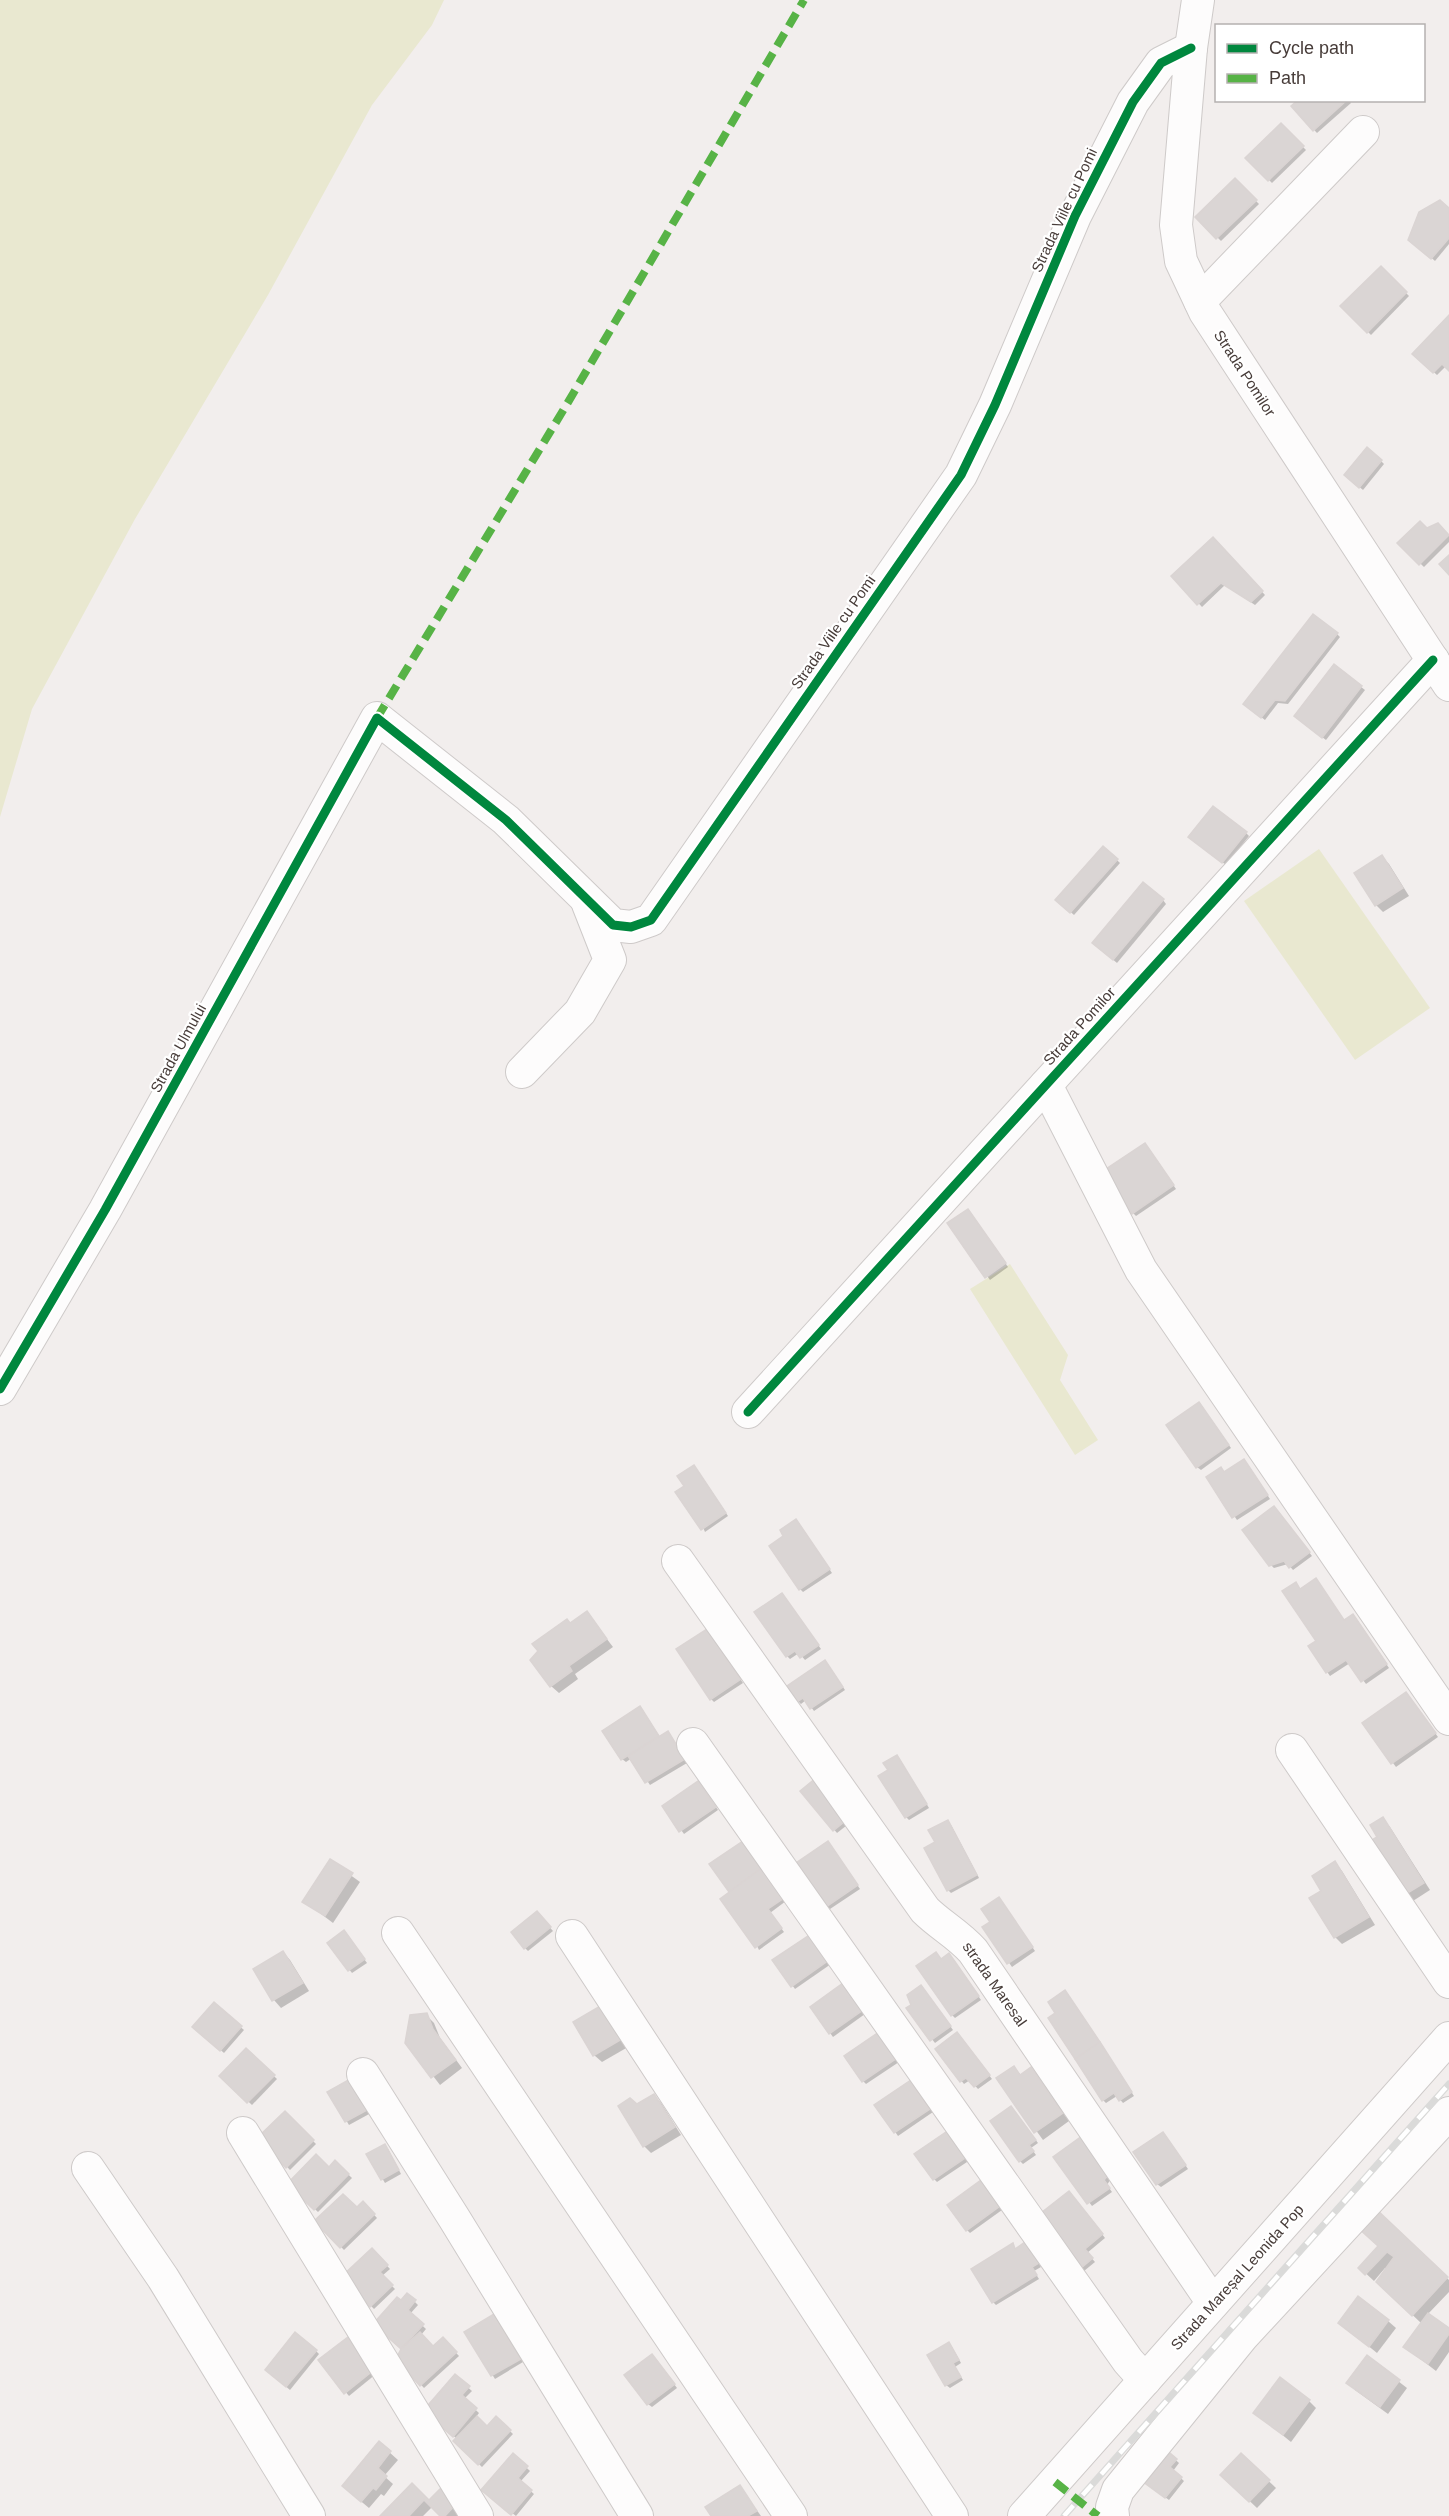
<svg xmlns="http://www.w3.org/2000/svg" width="1449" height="2516" viewBox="0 0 1449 2516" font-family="Arial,sans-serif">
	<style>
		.green { fill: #e9e8d0 }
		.shadow { fill: #0003 }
		.building { fill: #dad5d4; stroke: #dad4d3; stroke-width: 1.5 }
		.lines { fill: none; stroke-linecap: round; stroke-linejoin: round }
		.minor-casing { stroke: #cecac9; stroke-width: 34 }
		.minor { stroke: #fdfcfc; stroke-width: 32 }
		.rail-casing { stroke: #dadad9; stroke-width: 7 }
		.rail { stroke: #fff; stroke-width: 4.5; stroke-dasharray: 14; stroke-linecap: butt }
		.quiet { stroke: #57b346; stroke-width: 8; stroke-dasharray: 15 8; stroke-linecap: butt }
		.cycleway-casing { stroke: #fff; stroke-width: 13 }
		.cycleway { stroke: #00873e; stroke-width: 9 }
		.labels { text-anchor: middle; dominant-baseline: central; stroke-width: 4.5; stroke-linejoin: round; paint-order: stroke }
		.street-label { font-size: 15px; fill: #473c39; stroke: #fff }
	</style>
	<rect width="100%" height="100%" fill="#f2eeed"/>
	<g class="green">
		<path d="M0 0H444L432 25 372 105 268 295 135 519 32 709 0 817Z"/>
		<path d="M1319 849 1430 1008 1355 1060 1244 901Z"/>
		<path d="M1010 1264 1068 1355 1060 1380 1098 1440 1075 1455 970 1289Z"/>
	</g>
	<g class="shadow">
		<path d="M1300 100H1349L1351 103 1317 133 1293 107Z"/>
		<path d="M1281 125 1306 150 1272 183 1247 158Z"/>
		<path d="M1235 180 1259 204 1221 241 1197 217Z"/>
		<path d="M1449 210V244L1435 261 1410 239Z"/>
		<path d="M1381 268 1409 296 1371 335 1342 306Z"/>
		<path d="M1449 317V369L1446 366 1437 375 1414 354Z"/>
		<path d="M1381 461 1384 464 1363 490 1349 478Z"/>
		<path d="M1437 525 1449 536V542L1424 567 1399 543Z"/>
		<path d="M1213 539 1265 595 1255 605 1225 585 1202 607 1173 576Z"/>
		<path d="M1337 634 1340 637 1288 704 1278 703 1265 720 1248 707Z"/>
		<path d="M1334 666 1365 690 1326 740 1299 719Z"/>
		<path d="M1246 833 1249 836 1226 865 1194 840Z"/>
		<path d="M1104 848 1120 863 1074 915 1057 900Z"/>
		<path d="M1382 857 1389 864 1409 896 1383 912 1376 905Z"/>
		<path d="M1163 900 1166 904 1117 963 1097 946Z"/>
		<path d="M1148 1148 1176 1189 1136 1216 1133 1213Z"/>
		<path d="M971 1214 1008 1267 990 1280 949 1223Z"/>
		<path d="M1202 1407 1231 1448 1201 1470 1197 1467Z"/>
		<path d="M1247 1464 1270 1499 1237 1520 1208 1477Z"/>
		<path d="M697 1470 728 1516 705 1532 686 1487Z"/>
		<path d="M1278 1511 1312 1556 1293 1570 1288 1564 1274 1568 1271 1565Z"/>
		<path d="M799 1524 832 1573 803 1592 800 1589Z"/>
		<path d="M1301 1590 1345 1621 1356 1619 1389 1668 1366 1684 1350 1663 1330 1676 1310 1647 1318 1642Z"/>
		<path d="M785 1598 821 1649 805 1660 799 1653 790 1659 787 1656Z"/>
		<path d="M587 1613 613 1647 575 1674 578 1679 559 1693 551 1686 570 1625Z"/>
		<path d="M710 1634 743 1683 714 1702 711 1699Z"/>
		<path d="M828 1665 845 1690 814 1711 806 1700 801 1704 798 1701Z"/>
		<path d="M1409 1697 1438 1737 1396 1767 1364 1724Z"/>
		<path d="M640 1708 660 1737 668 1733 687 1763 650 1785 632 1758 626 1762 622 1759 604 1731Z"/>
		<path d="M900 1760 929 1808 909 1820 906 1817Z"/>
		<path d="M701 1786 718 1810 684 1834 664 1806Z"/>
		<path d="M802 1791 851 1822 837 1833Z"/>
		<path d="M1383 1819 1390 1827 1430 1890 1402 1908 1379 1837Z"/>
		<path d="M951 1825 979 1878 951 1893 948 1890 937 1843Z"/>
		<path d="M743 1843 786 1901 770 1913 784 1932 759 1950 731 1892 711 1865Z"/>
		<path d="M831 1846 860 1889 830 1909 827 1906Z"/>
		<path d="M331 1861 360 1882 333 1923 304 1901Z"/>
		<path d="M1335 1863 1342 1871 1375 1925 1342 1944 1335 1937 1323 1891Z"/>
		<path d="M1002 1902 1035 1951 1012 1967 984 1927 992 1922Z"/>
		<path d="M540 1916 553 1931 528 1951 525 1948Z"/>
		<path d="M347 1935 367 1963 352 1973 329 1943Z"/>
		<path d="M810 1936 831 1964 795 1989 775 1961Z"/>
		<path d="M283 1952 290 1960 309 1991 281 2008 274 2000 255 1970Z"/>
		<path d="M952 1958 981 2000 955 2018 952 2015 941 1961Z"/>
		<path d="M843 1985 865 2014 833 2037 812 2008Z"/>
		<path d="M924 1990 953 2030 935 2043 908 2008Z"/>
		<path d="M1068 1995 1134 2096 1123 2103 1117 2096 1106 2103 1103 2100 1058 2014Z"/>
		<path d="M214 2005 244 2030 224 2053 195 2027Z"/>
		<path d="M602 2007 628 2047 602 2062 594 2055Z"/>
		<path d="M426 2015 434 2023 440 2038 462 2068 440 2085 407 2042Z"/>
		<path d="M878 2034 899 2062 866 2084 863 2081Z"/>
		<path d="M960 2037 992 2079 978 2089 970 2080 964 2084 937 2050Z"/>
		<path d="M246 2050 277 2079 252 2105 221 2076Z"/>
		<path d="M1014 2068 1021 2075 1031 2069 1069 2121 1043 2140 998 2078Z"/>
		<path d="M355 2083 371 2113 349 2125 329 2092Z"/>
		<path d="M914 2085 933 2112 898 2136 877 2105Z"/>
		<path d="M654 2096 661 2103 681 2135 651 2153 644 2146 637 2106Z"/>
		<path d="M1014 2111 1038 2143 1031 2148 1036 2155 1023 2164 1020 2161Z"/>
		<path d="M285 2113 316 2144 290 2170 260 2138Z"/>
		<path d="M949 2132 970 2160 937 2182 934 2179Z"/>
		<path d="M1166 2137 1188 2169 1161 2187 1157 2184Z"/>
		<path d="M388 2149 401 2174 385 2183 368 2155Z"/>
		<path d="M1055 2157 1112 2177 1107 2185 1112 2192 1092 2206Z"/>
		<path d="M335 2162 352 2178 318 2212 289 2184 329 2169Z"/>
		<path d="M984 2185 1002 2210 970 2233 967 2230Z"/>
		<path d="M1072 2196 1105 2238 1087 2253 1095 2262 1084 2271 1081 2268Z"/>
		<path d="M363 2203 377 2218 344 2250 316 2221 357 2209Z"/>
		<path d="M1375 2210 1449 2280V2292L1427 2315 1449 2330V2352L1436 2371 1405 2347 1421 2323 1378 2282 1387 2270 1385 2268 1374 2281 1360 2268 1380 2247Z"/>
		<path d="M1013 2244 1016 2250 1028 2247 1041 2267 1034 2271 1039 2279 996 2305 993 2302Z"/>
		<path d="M372 2250 390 2269 382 2276 395 2289 374 2309 343 2277Z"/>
		<path d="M408 2295 418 2305 410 2314 426 2329 421 2335 433 2348 443 2339 459 2356 424 2388 397 2359 403 2349 375 2324Z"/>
		<path d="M494 2316 523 2362 495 2379 466 2333Z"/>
		<path d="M1388 2321 1396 2328 1377 2353 1340 2323Z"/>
		<path d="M351 2342 376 2374 349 2396 320 2361Z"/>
		<path d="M952 2347 961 2363 955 2367 963 2380 950 2388 946 2385Z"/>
		<path d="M316 2351 319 2354 290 2390 270 2373Z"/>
		<path d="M1367 2357 1407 2388 1388 2414 1355 2390Z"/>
		<path d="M655 2359 677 2388 652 2407 648 2404Z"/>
		<path d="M455 2376 472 2391 464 2399 479 2413 476 2417 487 2428 496 2418 513 2434 482 2467 455 2441 457 2439 425 2411Z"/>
		<path d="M1309 2401 1316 2408 1291 2442 1255 2413Z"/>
		<path d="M379 2443 398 2460 384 2476 393 2484 384 2496 381 2494 369 2508 351 2493Z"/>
		<path d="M513 2455 530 2471 520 2482 534 2494 516 2516 483 2490Z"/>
		<path d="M1170 2455 1179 2463 1173 2471 1184 2481 1169 2500 1147 2484Z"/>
		<path d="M1241 2455 1276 2488 1257 2508 1222 2475Z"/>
		<path d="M412 2486 429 2502 442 2489 459 2516H442L432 2507 423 2516H382Z"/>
		<path d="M740 2487 761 2516H713Z"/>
	</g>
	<g class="building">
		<path d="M1298 100H1347L1313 131 1291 106Z"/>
		<path d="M1281 123 1304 146 1268 181 1245 158Z"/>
		<path d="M1235 178 1257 200 1216 239 1195 217Z"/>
		<path d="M1440 200 1449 208V238L1431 259 1408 240 1419 212Z"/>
		<path d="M1381 266 1407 292 1367 333 1340 306Z"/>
		<path d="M1449 315V371L1442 364 1433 373 1412 354Z"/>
		<path d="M1367 447 1382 460 1359 488 1344 475Z"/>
		<path d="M1420 521 1427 528 1438 523 1449 535 1419 565 1397 543Z"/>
		<path d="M1213 537 1263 591 1251 602 1221 583 1197 605 1171 576Z"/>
		<path d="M1449 555V575L1439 564Z"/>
		<path d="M1313 614 1338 633 1285 701 1275 700 1261 718 1243 704Z"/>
		<path d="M1334 664 1362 686 1322 738 1294 716Z"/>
		<path d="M1213 806 1247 832 1222 863 1188 837Z"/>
		<path d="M1103 846 1118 859 1070 913 1055 900Z"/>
		<path d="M1382 855 1403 888 1375 906 1354 873Z"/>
		<path d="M1143 882 1164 899 1113 960 1092 943Z"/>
		<path d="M1145 1143 1174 1185 1132 1214 1103 1171Z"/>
		<path d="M968 1209 1006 1263 985 1278 947 1223Z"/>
		<path d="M1199 1402 1229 1445 1196 1468 1166 1425Z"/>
		<path d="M1244 1459 1268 1495 1232 1518 1206 1477 1221 1467 1224 1472Z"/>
		<path d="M694 1465 726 1513 701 1530 675 1492 684 1486 677 1476Z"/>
		<path d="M1274 1506 1310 1552 1289 1568 1284 1561 1269 1566 1242 1530Z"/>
		<path d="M796 1519 830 1569 799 1590 769 1546 783 1536 780 1530Z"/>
		<path d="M1316 1578 1344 1620 1353 1614 1387 1664 1361 1682 1346 1660 1326 1673 1308 1646 1316 1641 1282 1591 1296 1582 1300 1589Z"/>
		<path d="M782 1593 819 1645 800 1658 795 1651 786 1657 754 1612Z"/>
		<path d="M587 1611 607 1639 569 1666 572 1671 550 1687 530 1660 538 1651 532 1644 567 1619 570 1623Z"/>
		<path d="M707 1629 741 1679 710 1700 676 1649Z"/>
		<path d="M825 1660 843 1687 810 1709 803 1698 797 1702 787 1686Z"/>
		<path d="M1406 1692 1436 1733 1391 1764 1362 1723Z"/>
		<path d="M640 1706 659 1736 621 1760 602 1731Z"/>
		<path d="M668 1731 685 1759 645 1783 628 1756Z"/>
		<path d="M897 1755 927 1804 905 1818 878 1776 888 1770 883 1763Z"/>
		<path d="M816 1778 849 1818 833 1831 800 1791Z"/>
		<path d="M698 1781 716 1807 679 1832 662 1806Z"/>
		<path d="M1383 1817 1424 1883 1393 1902 1367 1843 1377 1837 1370 1825Z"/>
		<path d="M948 1820 977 1875 947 1891 924 1848 935 1842 928 1830Z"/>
		<path d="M743 1841 762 1868 729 1892 709 1864Z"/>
		<path d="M828 1841 858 1885 826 1907 796 1863Z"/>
		<path d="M330 1859 353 1873 325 1916 302 1902Z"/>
		<path d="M1335 1861 1369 1917 1334 1938 1309 1898 1321 1891 1312 1876Z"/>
		<path d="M762 1868 784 1898 768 1909 782 1928 755 1948 720 1899Z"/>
		<path d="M999 1897 1033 1947 1007 1964 982 1927 990 1922 981 1909Z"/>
		<path d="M537 1911 551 1927 524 1949 511 1932Z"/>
		<path d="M344 1930 365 1959 348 1971 327 1943Z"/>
		<path d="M811 1934 829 1960 791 1987 772 1960Z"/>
		<path d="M283 1951 303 1983 272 2001 253 1969Z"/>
		<path d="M936 1952 941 1959 949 1953 979 1996 951 2016 916 1966Z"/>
		<path d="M843 1983 863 2010 829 2034 810 2007Z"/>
		<path d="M921 1985 951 2026 930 2041 906 2008 911 2005 907 1995Z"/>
		<path d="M1065 1990 1100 2042 1075 2059 1048 2018 1055 2013 1048 2002Z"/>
		<path d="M214 2002 242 2026 220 2051 192 2027Z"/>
		<path d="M602 2005 622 2039 593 2056 573 2022Z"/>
		<path d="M427 2013 433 2029 456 2060 431 2078 405 2043 410 2015Z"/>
		<path d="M879 2032 897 2058 862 2082 844 2056Z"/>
		<path d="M957 2032 990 2075 974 2087 966 2078 960 2082 935 2049Z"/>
		<path d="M1100 2042 1132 2092 1119 2101 1114 2093 1102 2101 1075 2059Z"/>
		<path d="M246 2048 275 2075 247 2103 219 2076Z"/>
		<path d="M1014 2066 1020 2075 1031 2067 1063 2113 1034 2133 996 2078Z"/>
		<path d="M352 2078 369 2109 345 2122 327 2092Z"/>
		<path d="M911 2080 930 2109 894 2133 874 2105Z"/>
		<path d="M654 2094 675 2127 643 2147 618 2106 630 2098 637 2104Z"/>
		<path d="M1011 2106 1036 2140 1029 2145 1034 2151 1019 2162 990 2121Z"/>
		<path d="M285 2111 314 2140 286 2168 257 2138Z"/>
		<path d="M949 2130 968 2156 933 2180 914 2154Z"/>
		<path d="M1163 2132 1186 2165 1156 2185 1133 2152Z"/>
		<path d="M1082 2136 1110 2173 1104 2180 1110 2188 1087 2204 1053 2157Z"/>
		<path d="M385 2144 399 2170 381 2180 366 2154Z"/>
		<path d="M316 2154 329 2167 335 2160 349 2174 314 2210 287 2184Z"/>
		<path d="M981 2180 1000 2206 966 2231 947 2205Z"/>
		<path d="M1069 2191 1103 2234 1085 2249 1093 2258 1080 2269 1037 2216Z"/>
		<path d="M343 2194 357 2207 363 2201 375 2214 340 2248 314 2221Z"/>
		<path d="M1375 2208 1448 2277 1412 2316 1376 2282 1394 2257 1387 2252 1365 2275 1358 2268 1378 2246 1357 2227Z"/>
		<path d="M1025 2242 1039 2263 1032 2267 1037 2275 992 2303 971 2269 1013 2243 1015 2249Z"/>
		<path d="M372 2248 388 2265 380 2272 393 2285 370 2307 341 2277Z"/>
		<path d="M407 2293 416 2300 408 2310 424 2324 401 2349 373 2324 397 2297 401 2300Z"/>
		<path d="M1358 2296 1389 2320 1369 2347 1338 2323Z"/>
		<path d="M1428 2313 1449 2328V2334L1428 2364 1403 2347Z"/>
		<path d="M494 2314 521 2359 491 2376 464 2332Z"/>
		<path d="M295 2332 317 2350 286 2387 265 2370Z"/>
		<path d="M420 2332 433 2346 443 2337 457 2352 420 2386 396 2359 401 2349Z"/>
		<path d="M348 2337 374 2370 344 2394 318 2360Z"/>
		<path d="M949 2342 959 2360 953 2363 961 2377 945 2386 927 2355Z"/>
		<path d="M652 2354 675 2384 647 2405 624 2375Z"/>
		<path d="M1367 2355 1400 2380 1380 2407 1346 2383Z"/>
		<path d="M455 2374 470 2386 462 2395 477 2408 453 2437 423 2411Z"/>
		<path d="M1280 2377 1310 2400 1283 2435 1253 2413Z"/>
		<path d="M477 2416 487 2426 496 2416 511 2430 478 2465 453 2441Z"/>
		<path d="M379 2441 391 2451 378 2468 387 2476 376 2490 373 2488 361 2502 342 2486Z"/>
		<path d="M513 2453 528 2466 518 2478 532 2490 511 2515 481 2490Z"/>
		<path d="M1170 2453 1177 2459 1170 2467 1182 2477 1165 2498 1142 2481 1160 2457 1164 2460Z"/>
		<path d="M1241 2453 1270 2480 1249 2502 1220 2475Z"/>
		<path d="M412 2483 429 2500 442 2487 458 2502 445 2516H440L424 2500 409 2516H380Z"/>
		<path d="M740 2485 757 2511 748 2516H711L705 2507Z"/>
	</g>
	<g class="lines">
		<defs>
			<g id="minor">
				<path d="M1198 0 1191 48 1176 225 1181 261 1205 312 1449 685"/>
				<path d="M1200 301 1363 132"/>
				<path d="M522 1072 580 1012 610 960 588 904"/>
				<path d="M1046 1085 1141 1270 1449 1719"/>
				<path d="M0 1389 105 1210 377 718 506 820 613 925 631 927 651 920 961 475 995 405 1075 216 1133 102 1161 63 1191 48"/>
				<path d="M748 1412 1433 660"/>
				<path d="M678 1561 925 1910C940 1925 958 1934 973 1951L1213 2303"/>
				<path d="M693 1744 1128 2361 1145 2380"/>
				<path d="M1292 1750 1449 1982"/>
				<path d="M398 1933 791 2516"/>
				<path d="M572 1936 952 2516"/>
				<path d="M363 2074 454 2218 637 2516"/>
				<path d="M243 2133 477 2516"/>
				<path d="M88 2168 163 2278 309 2516"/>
				<path d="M1024 2516 1449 2038"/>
				<path d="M1113 2516 1112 2507 1118 2490 1242 2337 1449 2113"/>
			</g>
		</defs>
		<use href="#minor" class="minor-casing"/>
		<use href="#minor" class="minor"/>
		<defs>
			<path id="rail" d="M1064 2516 1449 2084"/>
		</defs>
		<use href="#rail" class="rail-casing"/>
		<use href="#rail" class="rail"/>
		<g class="quiet">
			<path d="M377 718 567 404 804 0"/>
			<path d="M1055 2482 1098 2516"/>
		</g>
		<defs>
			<g id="cycleway">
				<path d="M0 1389 105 1210 377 718 506 820 613 925 631 927 651 920 961 475 995 405 1075 216 1133 102 1161 63 1191 48"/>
				<path d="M748 1412 1433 660"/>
			</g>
		</defs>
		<use href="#cycleway" class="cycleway-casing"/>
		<use href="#cycleway" class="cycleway"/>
	</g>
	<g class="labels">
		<g class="street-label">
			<text transform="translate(1064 210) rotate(-65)">Strada Viile cu Pomi</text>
			<text transform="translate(1245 373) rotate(57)">Strada Pomilor</text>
			<text transform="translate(833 632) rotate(-55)">Strada Viile cu Pomi</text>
			<text transform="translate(1079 1026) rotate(-48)">Strada Pomilor</text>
			<text transform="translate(178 1048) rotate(-61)">Strada Ulmului</text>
			<text transform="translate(995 1984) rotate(55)">strada Maresal</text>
			<text transform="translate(1237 2277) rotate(-48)">Strada Mareșal Leonida Pop</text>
		</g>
	</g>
	<rect x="1215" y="24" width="210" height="78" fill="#ffffff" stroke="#b5b1b0" stroke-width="1.5"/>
	<rect x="1227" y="44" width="30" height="9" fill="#00873e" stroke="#b5b1b0" stroke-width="1.5"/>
	<text x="1269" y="54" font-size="18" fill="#473c39">Cycle path</text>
	<rect x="1227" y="74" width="30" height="9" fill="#57b346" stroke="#b5b1b0" stroke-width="1.5"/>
	<text x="1269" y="84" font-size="18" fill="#473c39">Path</text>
</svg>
